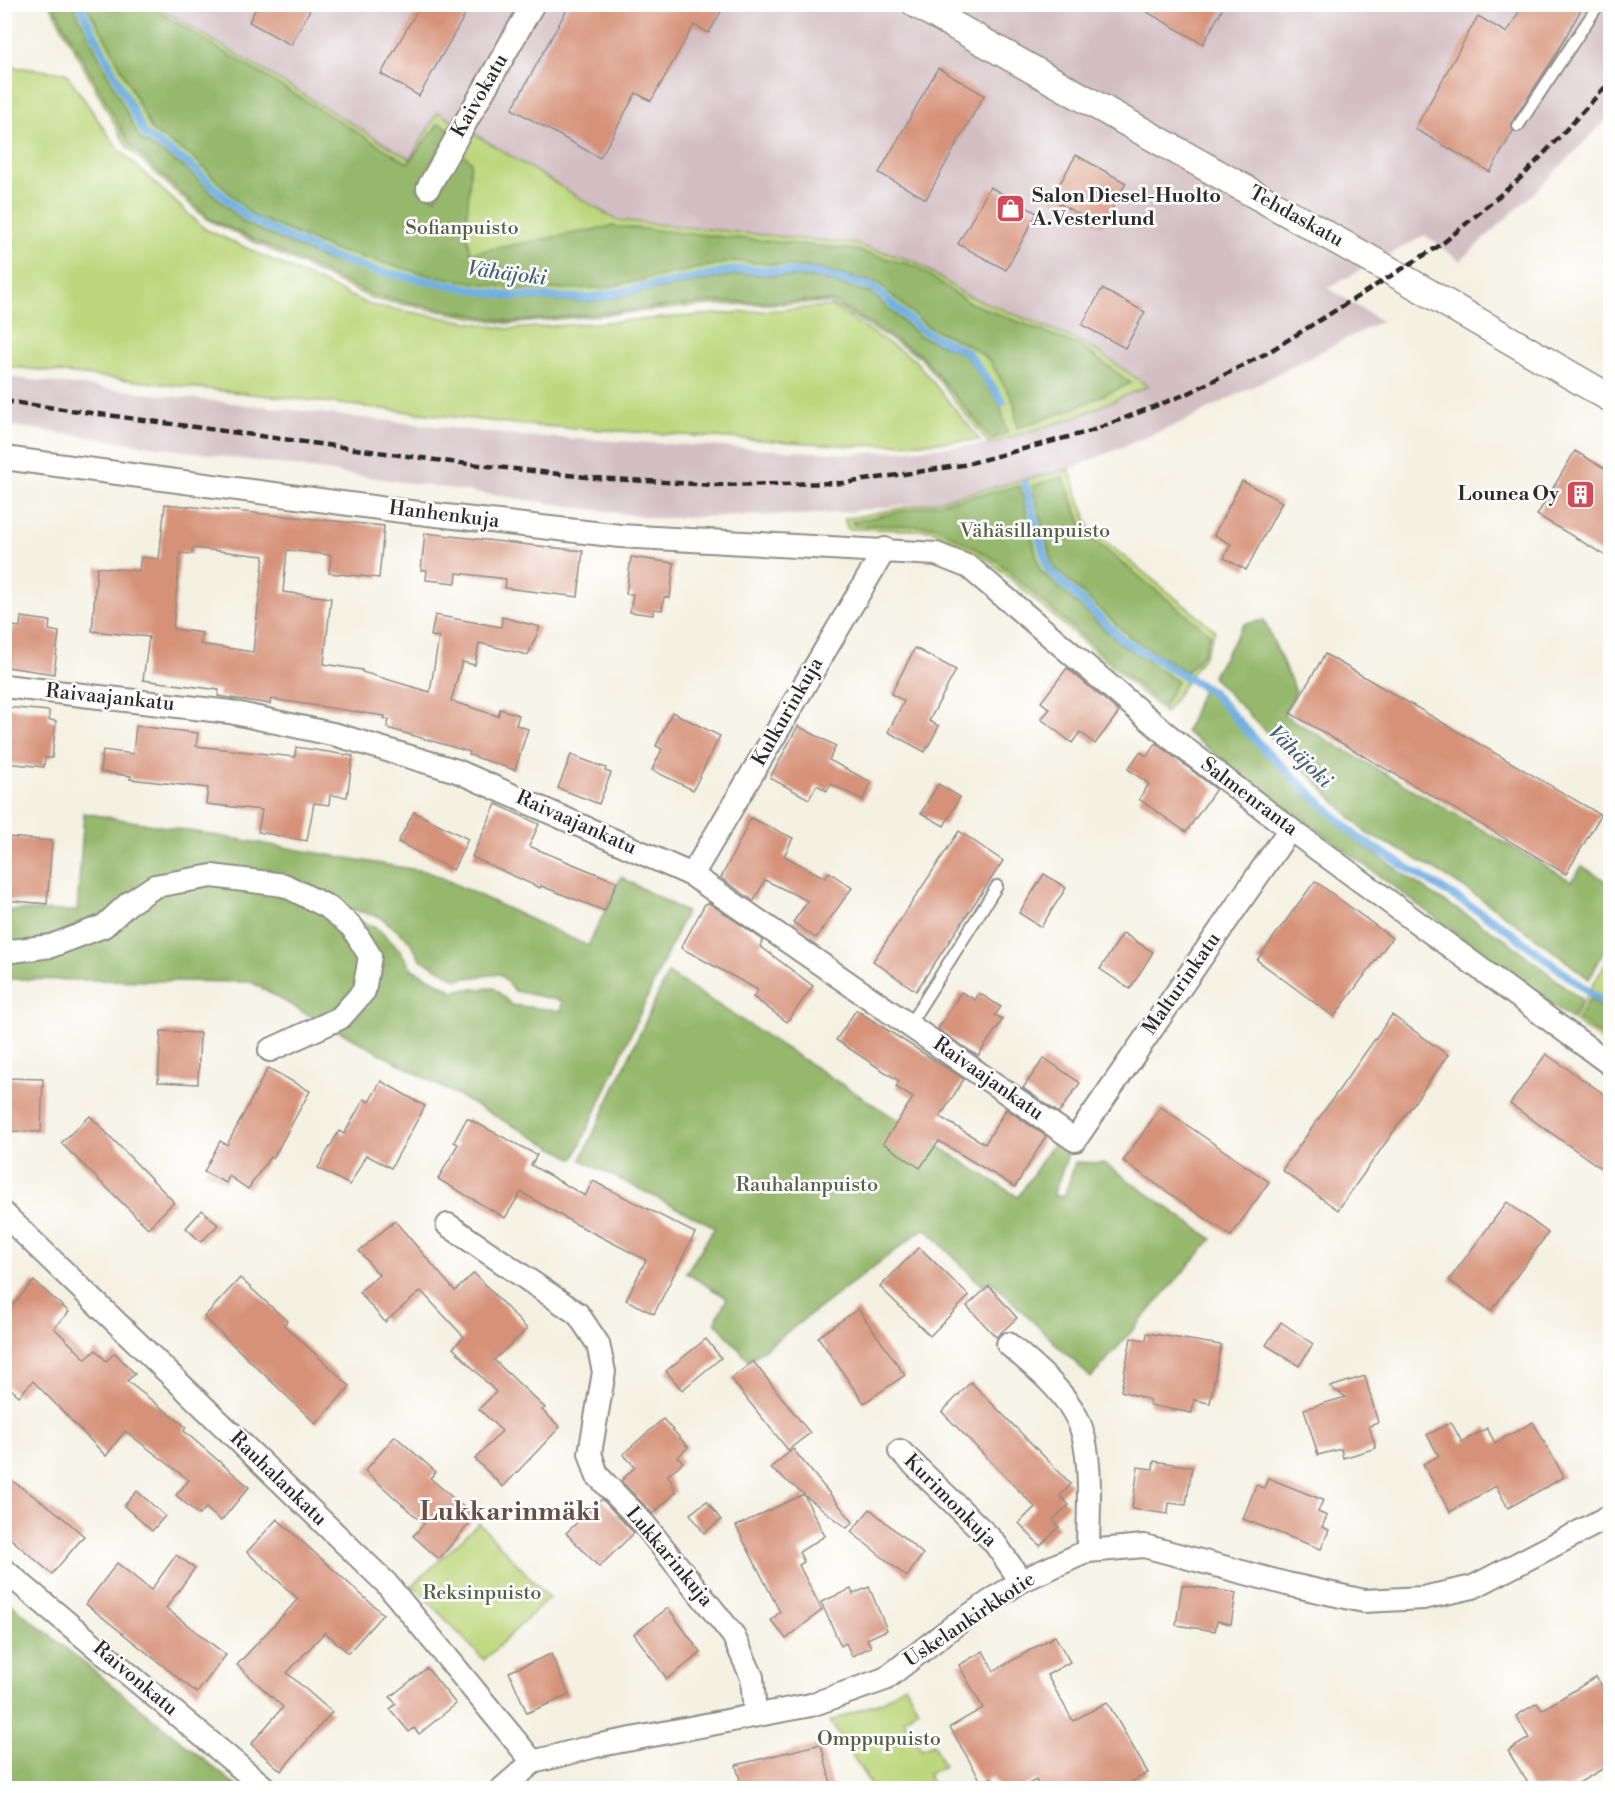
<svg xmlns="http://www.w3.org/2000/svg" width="1615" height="1793" viewBox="0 0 1615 1793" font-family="'Libre Bodoni',serif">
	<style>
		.industrial { fill: #d2bec3 }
		.green { fill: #bcd77c; stroke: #748154; stroke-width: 1.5 }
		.forest { fill: #95b86c; stroke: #60724c; stroke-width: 1.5 }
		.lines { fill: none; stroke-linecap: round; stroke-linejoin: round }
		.stream { stroke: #71afe4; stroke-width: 8 }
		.building { fill: #d69278; fill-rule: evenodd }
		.service-casing { stroke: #908e86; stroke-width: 14 }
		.minor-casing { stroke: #908e86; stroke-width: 26 }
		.tertiary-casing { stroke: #908e86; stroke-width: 30 }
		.service { stroke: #fff; stroke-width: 10 }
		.minor { stroke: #fff; stroke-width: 22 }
		.tertiary { stroke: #fff; stroke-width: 27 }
		.rail { stroke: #2b2b2b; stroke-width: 4.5; stroke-dasharray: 9 4.5; stroke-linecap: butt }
		.labels { text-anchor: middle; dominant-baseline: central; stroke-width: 5; stroke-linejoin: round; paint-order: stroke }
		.street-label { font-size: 20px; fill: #2b2b2b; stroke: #fff }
		.poi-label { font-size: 20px; font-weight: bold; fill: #2b2b2b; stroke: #fff; text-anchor: start }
		.park-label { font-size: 20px; fill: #565f43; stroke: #fff }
		.water-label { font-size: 21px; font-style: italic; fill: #476075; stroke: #fff }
		.district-label { font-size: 26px; font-weight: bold; fill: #674f46; stroke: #fff }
	</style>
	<rect width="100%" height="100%" fill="#fff"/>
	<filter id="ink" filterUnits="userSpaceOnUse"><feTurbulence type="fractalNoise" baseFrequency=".0167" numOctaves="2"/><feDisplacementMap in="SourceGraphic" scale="12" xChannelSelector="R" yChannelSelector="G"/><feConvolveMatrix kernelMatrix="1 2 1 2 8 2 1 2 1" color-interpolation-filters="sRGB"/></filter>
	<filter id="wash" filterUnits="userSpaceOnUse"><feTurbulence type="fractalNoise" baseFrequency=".008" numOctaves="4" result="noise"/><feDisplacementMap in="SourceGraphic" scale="24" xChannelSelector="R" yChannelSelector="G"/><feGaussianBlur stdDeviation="1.35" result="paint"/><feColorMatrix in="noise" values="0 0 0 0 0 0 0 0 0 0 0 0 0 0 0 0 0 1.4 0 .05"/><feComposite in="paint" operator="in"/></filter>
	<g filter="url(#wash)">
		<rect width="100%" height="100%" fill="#f4f1e2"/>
		<path class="industrial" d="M155 5H1610V116L1533 194 1460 261 1425 235 1328 288 1381 321 1185 421 1069 469 932 502 826 514 654 518 5 425V377L521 436 853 454 989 444 1071 419 1147 386 1085 343 964 294 914 261 854 244 616 220 438 112 410 159Z"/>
		<g class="green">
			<path d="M50 5H155L410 159 438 112 616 220 854 244 914 261 964 294 1085 343 1148 386 1071 419 989 444 920 357 830 303 708 305 509 324 373 299 206 219 127 147Z"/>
			<path d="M5 66 66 73 118 149 205 229 370 305 509 329 831 306 915 360 980 440 855 446 525 425 5 366Z"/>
			<path d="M1069 469 1090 529 1215 630 1206 653 1165 713 990 561 933 530 848 529 844 519 932 502Z"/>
			<path d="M1610 955V1047L1573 1020Z"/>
			<path d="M479 1523 549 1598 484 1660 413 1585Z"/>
			<path d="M905 1685 918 1709 904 1719 921 1749 933 1744 944 1766 928 1774 933 1788H873L830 1721 885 1700Z"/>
		</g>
		<g class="forest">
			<path d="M53 5H73L140 139 184 167 244 223 324 259 506 299 590 302 741 274 815 278 871 293 919 336 964 354 1000 403 1007 433 991 439 921 355 833 301 711 302 511 322 375 296 209 218 130 145Z"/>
			<path d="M86 5H147L408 163 439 123 451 130 418 189 436 198 458 150 471 161 466 230 471 253 612 226 851 249 915 266 968 302 1080 346 1131 383 1067 411 1017 428 1014 402 990 361 970 346 927 326 878 283 815 268 735 261 602 288 521 290 429 275 334 250 252 215 194 158 152 131 110 46Z"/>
			<path d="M1063 477 1085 533 1210 634 1204 652 1187 672 1130 637 1053 566 1032 486Z"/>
			<path d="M1020 486 1040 570 1118 642 1177 681 1163 707 996 560 935 526 854 525 852 522Z"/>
			<path d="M1264 620 1296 692 1284 715 1571 881 1582 866 1610 884V941L1589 979C1519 924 1448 871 1367 834L1212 677 1244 624Z"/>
			<path d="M1202 690 1211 696 1260 749 1354 839 1435 896 1504 938 1582 1000 1571 1019 1186 732Z"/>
			<path d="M84 813 429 872 588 946 621 877 686 912 574 1159 335 1029 374 956 337 912 378 929 399 949 412 969 452 990 494 988 512 1005 561 1011 562 1001 515 991 500 974 457 979 420 959 409 940 380 917 214 872 51 941 5 946V910L77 911Z"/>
			<path d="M213 880 283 888 326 910 365 957 360 990 319 1021 251 982 5 979 4 956 52 950 156 889Z"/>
			<path d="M668 973 1018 1197 1060 1133 1072 1143 1053 1196 1065 1195 1075 1162 1104 1163 1212 1239 1091 1378 992 1282 982 1286 925 1228 749 1361 715 1322 727 1298 686 1273 715 1227 581 1160Z"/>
			<path d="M1590 999 1610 1014V1042L1578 1019Z"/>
			<path d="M5 1599 239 1788H5Z"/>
		</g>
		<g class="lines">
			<g class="stream">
				<path d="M79 4 145 135 189 164 247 218 326 255 377 271 508 296 590 298 740 269 814 273 873 287 921 330 967 352 1003 402"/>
				<path d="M1025 484 1048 569 1123 640 1212 692 1262 747 1357 837 1501 925 1610 1008"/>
			</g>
		</g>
		<g id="blocks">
			<g class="building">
				<path d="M258 4H313L291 45 249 22Z"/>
				<path d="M421 4H471L419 96 381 74Z"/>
				<path d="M570 4H725L709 33 694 25 651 101 636 93 600 158 512 109Z"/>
				<path d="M1133 4H1225L1203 44Z"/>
				<path d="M1523 4H1584L1555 56 1512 122 1513 131 1490 172 1415 129 1478 16 1507 33Z"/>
				<path d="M938 68 984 95 926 199 879 173Z"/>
				<path d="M1076 155 1126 183 1102 227 1051 199Z"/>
				<path d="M990 187 1037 213 1006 270 958 244Z"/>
				<path d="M1102 289 1145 312 1125 348 1082 325Z"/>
				<path d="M1575 451 1611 472V559L1537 515Z"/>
				<path d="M1242 481 1282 502 1246 570 1224 558 1231 544 1214 535Z"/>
				<path d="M165 504 384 526 379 578 329 573 331 555 287 550 283 592 331 598 324 664 362 670V672L430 692 439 637 431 636 435 615 501 627 502 617 540 627 528 655 479 643 475 665 462 662 451 701 498 716 500 709 519 715 516 725 528 729 515 770 469 755 470 752 387 728 389 720 384 719 385 716 271 699 270 704 218 696 219 690 143 680 149 637 92 631 97 567 139 571 141 557 159 559ZM193 548 264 556 253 652 200 644 202 633 173 629 180 553 192 554Z"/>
				<path d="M425 533 583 551 578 597 505 588 506 579 457 573 456 583 426 580 427 570H421Z"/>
				<path d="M631 557 674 563 670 598 664 597 662 610 654 609 653 615 630 612 633 594H626Z"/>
				<path d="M21 617 50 621 49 630 59 632 54 674 7 667 12 626 20 627Z"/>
				<path d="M915 648 956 670 929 721 939 726 925 752 888 732 904 701 891 694Z"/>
				<path d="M1325 654 1601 815 1566 874 1290 713Z"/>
				<path d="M1067 668 1119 712 1095 744 1080 732 1072 743 1041 719 1050 709 1041 702Z"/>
				<path d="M4 707 49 711V720L56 721 52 758H45L44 767 6 763Z"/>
				<path d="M672 712 720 736 693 790 652 770 662 749 656 746Z"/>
				<path d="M136 726 198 733 196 746 295 757 296 747 353 756 347 797 330 795 329 805 314 803 307 841 258 832 262 810 206 804 208 788 130 779 131 776 100 772 103 750 133 754Z"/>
				<path d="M798 726 836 746 829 760 871 782 863 800 831 784 827 791 817 785 809 799 770 778Z"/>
				<path d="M1156 743 1216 789 1186 832 1139 799 1149 784 1128 769 1140 752 1147 756Z"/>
				<path d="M571 755 606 768 605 771 611 773 599 804 558 788Z"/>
				<path d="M938 784 960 797 944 826 921 813Z"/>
				<path d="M496 804 539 824 529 846 617 882 605 911 541 886 540 888 472 857Z"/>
				<path d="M414 812 468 839 453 870 398 842Z"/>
				<path d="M751 818 793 838 784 856 825 878 829 872 852 888 816 938 793 922 808 901 765 880 754 901 721 878Z"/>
				<path d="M959 831 1003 861 916 991 873 961Z"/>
				<path d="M7 837 52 841 47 904 4 900Z"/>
				<path d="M1044 874 1066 888 1041 927 1019 913Z"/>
				<path d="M1315 881 1392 938 1334 1017 1257 960Z"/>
				<path d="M709 903 763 940 760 946 813 986 787 1022 753 997 758 990 681 948 705 904Z"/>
				<path d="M1123 933 1153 952 1130 989 1100 969Z"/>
				<path d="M961 992 975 1000 979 993 1001 1007 995 1015 1003 1019 978 1056 938 1029Z"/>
				<path d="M856 1010 964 1079 940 1117 985 1144 1006 1109 1046 1136 1015 1187 939 1141 920 1168 883 1143 913 1098 896 1087 899 1081 836 1040Z"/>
				<path d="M1392 1015 1448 1055 1338 1210 1282 1170Z"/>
				<path d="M161 1031 200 1033 198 1084 158 1082Z"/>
				<path d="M1546 1054 1611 1099V1175L1510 1104Z"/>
				<path d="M1044 1058 1080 1083 1059 1113 1023 1088Z"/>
				<path d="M268 1068 310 1091 273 1158 270 1157 248 1189 229 1176 226 1183 204 1172 220 1141 227 1145Z"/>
				<path d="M4 1078 43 1079 41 1132 4 1131Z"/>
				<path d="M381 1081 425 1106 391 1168 366 1155 350 1185 318 1168 339 1131 344 1134 364 1099 369 1102Z"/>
				<path d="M1161 1107 1269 1182 1231 1236 1123 1161Z"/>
				<path d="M90 1116 174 1202 148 1228 61 1143Z"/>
				<path d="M467 1118 537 1155 531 1165 585 1196 593 1181 695 1233 654 1314 626 1300 646 1260 572 1222 521 1192 505 1218 438 1179 458 1144 454 1142Z"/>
				<path d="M1507 1202 1548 1233 1491 1311 1449 1280Z"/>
				<path d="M202 1210 218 1225 201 1242 186 1228Z"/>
				<path d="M395 1221 455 1291 474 1273 527 1329 494 1360 545 1408 542 1410 560 1427 503 1487 475 1459 502 1431 479 1409 496 1392 453 1348 464 1337 421 1291 385 1322 359 1292 379 1275 359 1251Z"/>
				<path d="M919 1247 969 1296 930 1336 880 1287Z"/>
				<path d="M240 1278 287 1321 284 1325 350 1386 316 1424 204 1317Z"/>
				<path d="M34 1281 69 1312 54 1328 86 1359 96 1350 106 1361 115 1353 135 1374 127 1381 186 1427 184 1431 249 1487 221 1521 206 1508 199 1515 176 1495 189 1480 125 1431 106 1456 33 1381 19 1396 4 1383V1315Z"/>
				<path d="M989 1286 1017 1318 996 1337 967 1306Z"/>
				<path d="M858 1309 905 1375 864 1403 818 1337Z"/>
				<path d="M1281 1322 1313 1344 1299 1366 1266 1345Z"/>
				<path d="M1147 1333 1221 1345 1210 1403 1194 1400 1192 1413 1149 1405 1150 1400 1121 1391 1131 1338 1146 1340Z"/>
				<path d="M706 1339 721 1358 682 1390 666 1371Z"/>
				<path d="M753 1361 810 1433 788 1450 731 1379Z"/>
				<path d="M1365 1376 1378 1423 1369 1426 1376 1448 1343 1458 1341 1449 1318 1455 1304 1409 1346 1397 1330 1387Z"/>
				<path d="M971 1382 1071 1484 1060 1496 1069 1505 1053 1520 1059 1527 1040 1546 1019 1523 1035 1507 942 1412Z"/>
				<path d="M663 1419 688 1447 678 1457 683 1462 668 1475 676 1492 653 1514 621 1481 635 1467 623 1454Z"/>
				<path d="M1451 1422 1462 1442 1487 1428 1495 1443 1533 1422 1564 1477 1508 1508 1496 1486 1450 1512 1423 1464 1439 1456 1427 1435Z"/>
				<path d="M395 1436 436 1472 430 1478 475 1517 439 1559 413 1536 424 1524 365 1471Z"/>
				<path d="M793 1449 853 1522 847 1528 804 1495 825 1536 799 1552 804 1562 799 1565 822 1610 786 1639 771 1620 780 1612 736 1526 804 1494 770 1468Z"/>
				<path d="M1154 1461 1192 1467 1186 1505 1169 1503 1168 1514 1132 1509 1138 1467 1153 1469Z"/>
				<path d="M4 1475 55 1511 84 1536 52 1574 4 1533Z"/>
				<path d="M1268 1478 1323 1500 1318 1512 1327 1516 1322 1527 1329 1530 1321 1549 1243 1519 1256 1485 1264 1488Z"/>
				<path d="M137 1491 165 1516 152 1531 124 1506Z"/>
				<path d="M602 1499 634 1533 599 1567 566 1533Z"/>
				<path d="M707 1501 721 1520 704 1533 690 1514Z"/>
				<path d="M870 1509 923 1554 907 1577 851 1532Z"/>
				<path d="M277 1519 383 1614 348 1653 325 1632 287 1673 332 1712 281 1771 251 1744 283 1707 237 1665 298 1599 247 1552Z"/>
				<path d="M176 1555 195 1568 166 1608 226 1655 197 1693 86 1604 117 1563 151 1590Z"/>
				<path d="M1182 1585 1236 1593 1231 1624 1217 1621 1215 1631 1176 1625Z"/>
				<path d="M869 1587 887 1630 867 1639 871 1647 852 1656 846 1643 841 1646 821 1602 851 1589 853 1594Z"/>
				<path d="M668 1608 701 1653 667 1679 634 1634Z"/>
				<path d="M1055 1636 1070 1662 1047 1675 1073 1721 1107 1702 1148 1773 1120 1788H1041L1036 1780 1021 1788H999L992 1777 982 1783 950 1727 983 1708 959 1665 983 1651 994 1671Z"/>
				<path d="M551 1654 569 1695 527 1713 509 1672Z"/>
				<path d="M427 1668 456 1704 419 1734 414 1728 409 1732 390 1709 396 1704 390 1697Z"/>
				<path d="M1596 1677 1611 1700V1716L1602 1722 1611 1736V1764L1570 1788H1531L1508 1751 1529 1738 1516 1716 1537 1703 1542 1710Z"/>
				<path d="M821 1744 832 1788H742L736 1765Z"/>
			</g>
		</g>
	</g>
	<g filter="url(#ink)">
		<use href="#blocks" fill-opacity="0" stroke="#908e86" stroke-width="1.5"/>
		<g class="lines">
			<defs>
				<g id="service">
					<path d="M1518 126 1599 4"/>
					<path d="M909 1025 997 886"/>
				</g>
				<g id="minor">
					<path d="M428 188 533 4"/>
					<path d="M4 458 402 511 620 536 936 554 969 567 1171 738 1290 829 1610 1064"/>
					<path d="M4 686 230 712 337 735 457 771 692 875 1075 1140 1290 829"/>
					<path d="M692 875 885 549"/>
					<path d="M4 952 51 946 104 926 128 904 155 886 212 876 284 885 328 907 352 927 370 956 364 991 340 1018 270 1050"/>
					<path d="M4 1214 386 1583 533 1762"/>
					<path d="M448 1225 578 1314 598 1344 604 1372 590 1453 597 1475 644 1524 733 1635 752 1677 755 1715"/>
					<path d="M1008 1344C1033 1366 1062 1388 1077 1418 1094 1452 1088 1513 1088 1551"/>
					<path d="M900 1451 994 1542 1021 1581"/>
					<path d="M4 1570 265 1788"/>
					<path d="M503 1788 533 1762 595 1746 811 1705 885 1679 955 1625 1021 1581 1088 1551 1144 1546 1287 1584 1364 1601 1423 1598 1473 1587 1610 1516"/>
				</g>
				<path id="tertiary" d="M916 4 1384 267 1610 398"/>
			</defs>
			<use href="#service" class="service-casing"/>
			<use href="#minor" class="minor-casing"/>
			<use href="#tertiary" class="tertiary-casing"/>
			<use href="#service" class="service"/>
			<use href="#minor" class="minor"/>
			<use href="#tertiary" class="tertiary"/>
			<path class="rail" d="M4 401 451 462 595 478 714 485 845 483 963 465 1091 431 1189 393 1267 353 1442 244 1524 175 1610 82"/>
		</g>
	</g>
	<defs>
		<symbol id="shop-square" viewBox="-11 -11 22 22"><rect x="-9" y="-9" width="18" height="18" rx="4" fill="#d1495b" stroke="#fff"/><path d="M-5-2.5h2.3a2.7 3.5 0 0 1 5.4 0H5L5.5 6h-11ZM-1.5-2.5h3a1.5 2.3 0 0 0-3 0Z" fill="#fff"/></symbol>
		<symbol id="building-square" viewBox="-11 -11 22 22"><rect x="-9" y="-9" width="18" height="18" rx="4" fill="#d1495b" stroke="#fff"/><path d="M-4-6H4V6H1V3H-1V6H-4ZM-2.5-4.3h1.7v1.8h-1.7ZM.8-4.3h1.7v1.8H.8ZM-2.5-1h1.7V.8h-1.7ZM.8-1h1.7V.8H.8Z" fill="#fff"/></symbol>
	</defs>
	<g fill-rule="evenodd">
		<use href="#shop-square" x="994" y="192" width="33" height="33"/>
		<use href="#building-square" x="1564" y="478" width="33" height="33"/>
	</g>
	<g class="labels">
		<g class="street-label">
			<text transform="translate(480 96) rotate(-60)">Kaivokatu</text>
			<text transform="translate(1296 217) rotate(29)">Tehdaskatu</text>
			<text transform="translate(444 515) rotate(7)">Hanhenkuja</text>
			<text transform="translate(110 698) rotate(6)">Raivaajankatu</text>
			<text transform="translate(788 712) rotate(-60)">Kulkurinkuja</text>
			<text transform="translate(1249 797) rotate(37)">Salmenranta</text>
			<text transform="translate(576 823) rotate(24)">Raivaajankatu</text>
			<text transform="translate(1182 984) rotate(-55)">Malturinkatu</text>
			<text transform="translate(988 1079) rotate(35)">Raivaajankatu</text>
			<text transform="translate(278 1479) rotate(44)">Rauhalankatu</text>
			<text transform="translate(950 1501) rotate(45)">Kurimonkuja</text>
			<text transform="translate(669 1557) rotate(50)">Lukkarinkuja</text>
			<text transform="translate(970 1620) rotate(-34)">Uskelankirkkotie</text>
			<text transform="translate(135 1679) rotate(40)">Raivonkatu</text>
		</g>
		<g class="poi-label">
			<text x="1032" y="196">Salon Diesel-Huolto<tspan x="1032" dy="23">A.Vesterlund</tspan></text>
			<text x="1559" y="494" text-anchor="end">Lounea Oy</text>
		</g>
		<g class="park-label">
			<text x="462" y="228">Sofianpuisto</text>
			<text x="1035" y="531">Vähäsillanpuisto</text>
			<text x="807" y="1185">Rauhalanpuisto</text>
			<text x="482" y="1593">Reksinpuisto</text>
			<text x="879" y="1739">Omppupuisto</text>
		</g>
		<g class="water-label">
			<text transform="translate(507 274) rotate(7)">Vähäjoki</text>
			<text transform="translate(1300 757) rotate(44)">Vähäjoki</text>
		</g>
		<g class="district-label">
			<text x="510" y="1512">Lukkarinmäki</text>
		</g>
	</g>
	<rect width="1615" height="1793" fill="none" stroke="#fff" stroke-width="24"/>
</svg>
